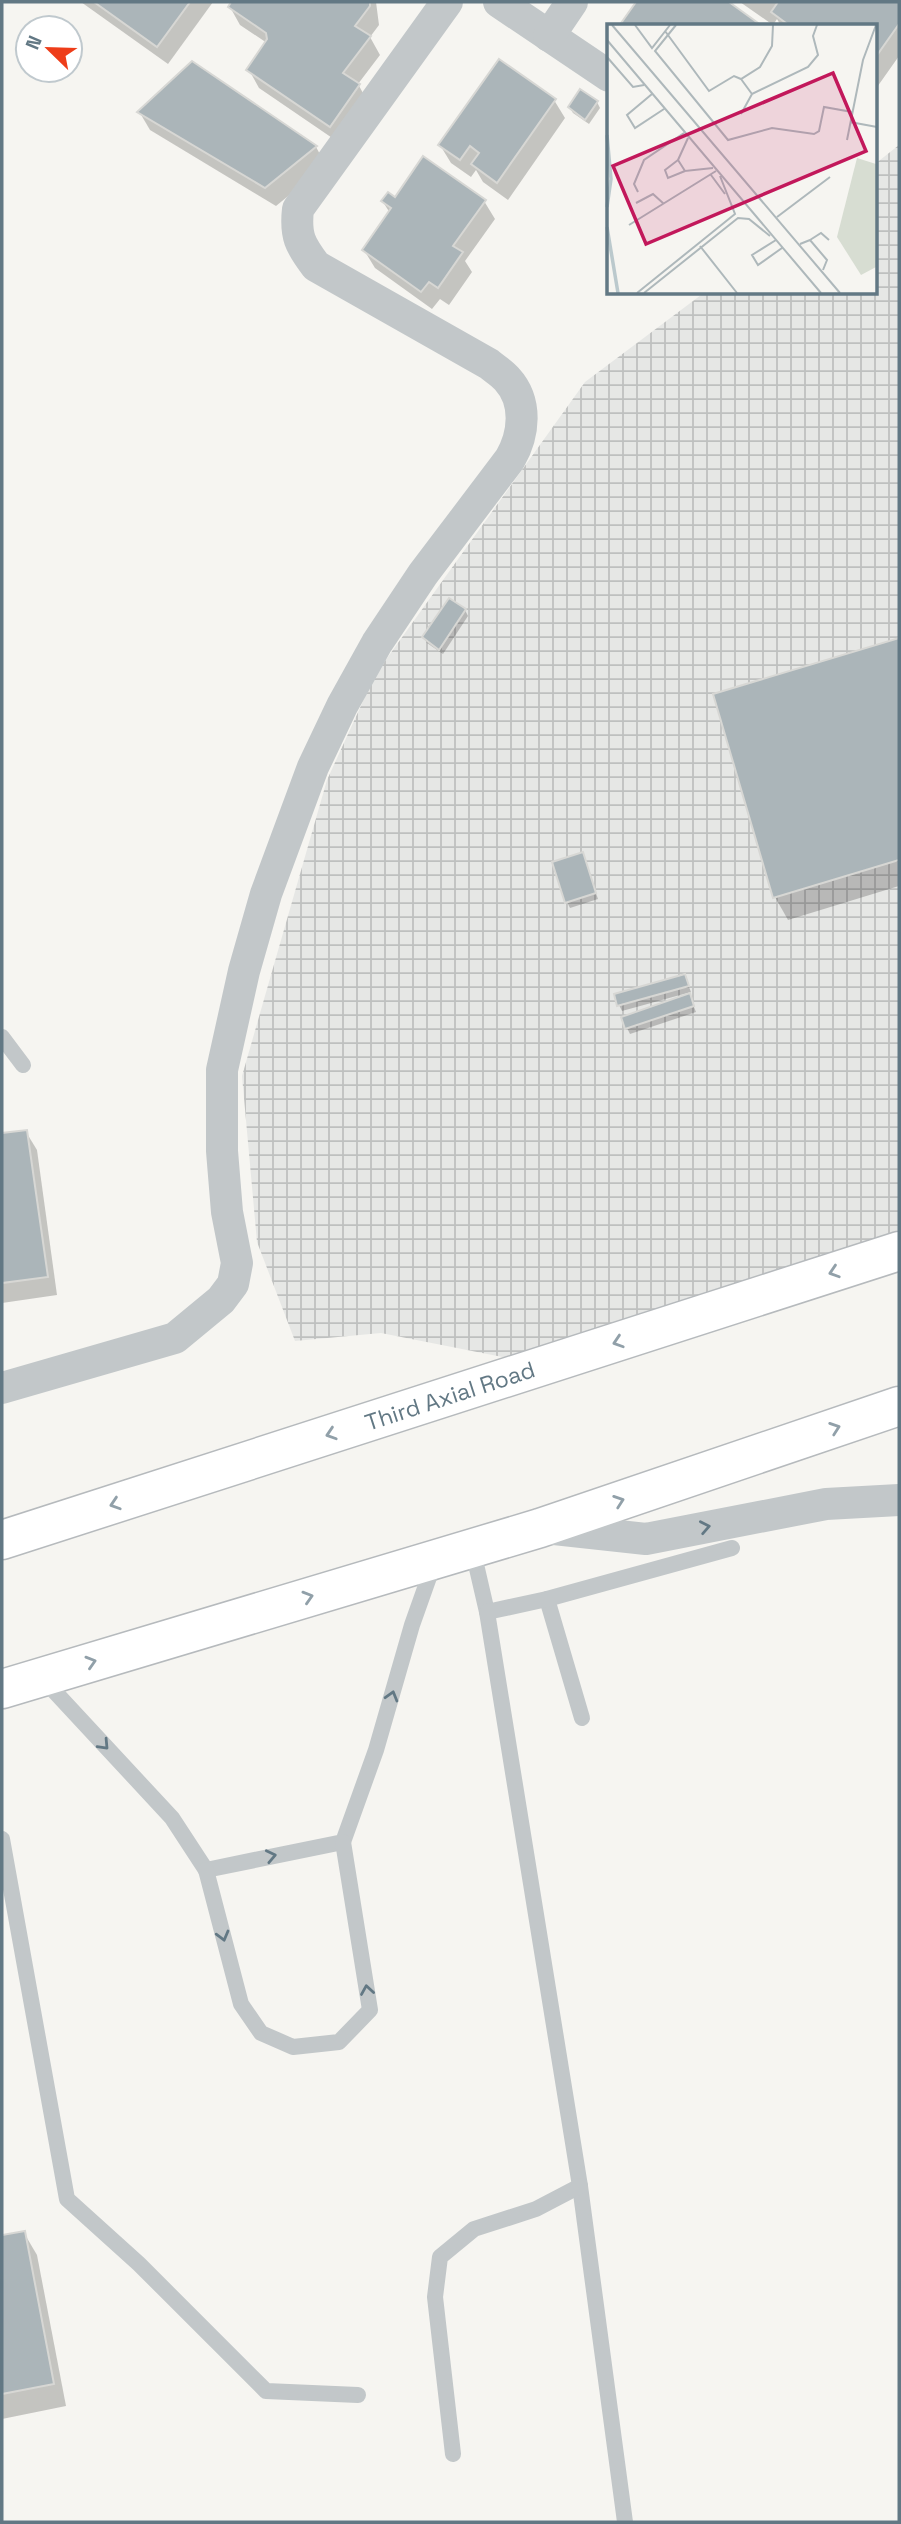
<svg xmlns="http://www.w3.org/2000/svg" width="901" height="2524" viewBox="0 0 901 2524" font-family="'Space Grotesk',sans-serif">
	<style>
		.industrial { fill: url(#industrial-grid) }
		.shadow { fill: #0003 }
		.building { fill: #abb5b9; stroke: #d7d7d4; stroke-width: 2 }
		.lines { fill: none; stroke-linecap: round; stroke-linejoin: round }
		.motorway-casing { stroke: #b6babd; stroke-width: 41 }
		.service { stroke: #c2c7c9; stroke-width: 16 }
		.minor { stroke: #c2c7c9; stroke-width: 32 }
		.motorway { stroke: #fff; stroke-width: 38 }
		.oneway { stroke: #91a0a9 }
		.oneway2 { stroke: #627884 }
		.labels { text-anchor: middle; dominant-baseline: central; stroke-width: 7; stroke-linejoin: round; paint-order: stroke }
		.street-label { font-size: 23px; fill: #627884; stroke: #fff }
		.inset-river { fill: none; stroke: #bbc9cd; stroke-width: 3.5 }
		.inset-road { fill: none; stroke: #aeb8bb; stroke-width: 2 }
		.view { fill: #c2185b; fill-opacity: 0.15; stroke: #c2185b; stroke-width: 3.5 }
		.inset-edge { fill: none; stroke: #627884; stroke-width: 3.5 }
	</style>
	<defs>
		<pattern id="industrial-grid" width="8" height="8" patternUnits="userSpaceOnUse" patternTransform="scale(1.75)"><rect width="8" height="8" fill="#e6e7e5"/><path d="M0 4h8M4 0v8" fill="none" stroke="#bec0bf"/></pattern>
	</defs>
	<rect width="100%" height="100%" fill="#f6f5f1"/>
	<path class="industrial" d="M899 145V1242L513 1359 381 1333 295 1341 257 1242 242 1076 327 780 375 675 585 382 705 292H875V164Z"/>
	<g class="shadow">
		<path d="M81 2H213L168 64Z"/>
		<path d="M233 2H376L379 25 370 37 380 55 358 84 369 104 341 144 259 88 249 70 267 43 240 25 230 7Z"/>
		<path d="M638 2H726L758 26H621Z"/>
		<path d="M740 2H897L899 3V56L875 90V26H781L777 19 773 25Z"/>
		<path d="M192 64 316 147 326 165 276 206 150 130 140 113Z"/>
		<path d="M554 100 565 118 508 200 483 182 476 170 471 177 451 163 440 145Z"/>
		<path d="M597 102 600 108 589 124 573 113 570 108Z"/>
		<path d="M395 199 484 201 495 219 465 261 472 272 449 305 440 299 432 309 375 268 364 250 390 213 383 202Z"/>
		<path d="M465 610 468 616 443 654 427 643 424 638Z"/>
		<path d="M899 640V886L788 920 775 897 715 695Z"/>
		<path d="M582 854 598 899 570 908 567 902Z"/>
		<path d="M687 982 691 992 622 1011 619 1005Z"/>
		<path d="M689 995 696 1012 630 1034 627 1028Z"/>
		<path d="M26 1132 37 1150 57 1295 2 1303V1135Z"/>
		<path d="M24 2233 37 2255 66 2406 2 2419V2237Z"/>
	</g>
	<g class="building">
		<path d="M94 2H190L157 47Z"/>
		<path d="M231 2H370V6L355 26 371 36 343 73 360 84 330 127 246 70 267 39 266 33 228 7Z"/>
		<path d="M636 2H729L758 23 756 26H619Z"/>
		<path d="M778 2H899V24L875 58V26H790L771 12Z"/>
		<path d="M499 59 556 99 497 183 471 164 479 153 470 146 460 160 438 145Z"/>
		<path d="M192 61 317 146 265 188 137 112Z"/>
		<path d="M580 89 598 101 585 120 568 107Z"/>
		<path d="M423 156 486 200 453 246 463 252 438 288 429 282 421 292 362 250 391 208 381 201 388 192 395 197Z"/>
		<path d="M449 598 466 609 439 650 422 637Z"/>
		<path d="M899 638V860L773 898 713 694Z"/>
		<path d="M583 852 596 893 565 903 552 862Z"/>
		<path d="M685 974 689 986 617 1006 614 994Z"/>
		<path d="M690 993 694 1006 625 1029 621 1017Z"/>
		<path d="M27 1130 48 1277 2 1283V1133Z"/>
		<path d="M25 2231 54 2384 2 2394V2235Z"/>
	</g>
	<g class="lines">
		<defs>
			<g id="motorway">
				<path d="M2 1540 899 1251"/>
				<path d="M2 1689 540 1528 899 1406"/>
			</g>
		</defs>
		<use href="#motorway" class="motorway-casing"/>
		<g class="service">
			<path d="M2 1037 23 1065"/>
			<path d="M472 1547 487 1612 580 2186 625 2522"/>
			<path d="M547 1599 582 1718"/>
			<path d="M487 1612 547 1599 732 1548"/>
			<path d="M43 1679 172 1818 206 1870 343 1842 376 1750 412 1625 434 1563"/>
			<path d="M2 1839 67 2199 139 2264 266 2391 358 2395"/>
			<path d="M206 1870 241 2004 261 2033 293 2047 339 2042 370 2010 343 1842"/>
			<path d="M453 2454 435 2297 440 2257 474 2229 536 2209 580 2186"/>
		</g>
		<g class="minor">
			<path d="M499 2 609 76"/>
			<path d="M549 36 572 2"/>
			<path d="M2 1388 175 1338 221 1300 233 1284 237 1263 227 1212 222 1151V1070L244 971 266 894 313 767 342 706 377 643 423 574 510 459C524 435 528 402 507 379 502 373 495 369 489 364L316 266C300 245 295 236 298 209L447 2"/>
			<path d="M545 1528 646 1539 826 1504 899 1500"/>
		</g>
		<use href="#motorway" class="motorway"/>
	</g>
	<defs><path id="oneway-chevron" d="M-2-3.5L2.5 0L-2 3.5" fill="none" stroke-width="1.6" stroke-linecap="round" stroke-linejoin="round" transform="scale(1.75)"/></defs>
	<g class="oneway">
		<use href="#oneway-chevron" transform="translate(834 1272) rotate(162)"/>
		<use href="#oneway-chevron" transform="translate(618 1342) rotate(162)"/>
		<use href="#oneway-chevron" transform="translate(835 1428) rotate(-19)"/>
		<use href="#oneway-chevron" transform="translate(331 1434) rotate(162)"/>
		<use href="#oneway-chevron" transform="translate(619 1501) rotate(-19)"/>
		<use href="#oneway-chevron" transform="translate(115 1504) rotate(162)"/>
		<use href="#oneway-chevron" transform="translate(308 1597) rotate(-17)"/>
		<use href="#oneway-chevron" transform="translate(91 1662) rotate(-17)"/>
	</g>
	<g class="oneway2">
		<use href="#oneway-chevron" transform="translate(705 1527) rotate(-11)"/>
		<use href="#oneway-chevron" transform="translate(392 1696) rotate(-74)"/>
		<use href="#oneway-chevron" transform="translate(104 1745) rotate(47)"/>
		<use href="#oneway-chevron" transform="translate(271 1856) rotate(-12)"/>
		<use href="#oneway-chevron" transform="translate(223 1936) rotate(75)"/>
		<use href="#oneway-chevron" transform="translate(367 1990) rotate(-99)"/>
	</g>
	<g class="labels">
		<g class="street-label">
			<text transform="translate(450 1396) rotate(-18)">Third Axial Road</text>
		</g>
	</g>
	<g transform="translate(607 24)">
		<rect width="270" height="270" fill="#f6f5f1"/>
		<path d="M250 134 269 140V243L254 251 230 213Z" fill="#d7ddd2"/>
		<path class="inset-river" d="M0 111 4 155 0 183M0 203 11 269"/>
		<path class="inset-road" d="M5 1 233 269M28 1 45 24 63 1M69 1 48 27 121 116 165 104 207 110 212 107 217 83 245 88M58 7 102 67 127 52 134 55 153 43 165 22 166 1M0 16 214 269M0 33 26 63 37 61M134 55 145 70 201 43 211 31 206 12 210 1M45 70 20 91 28 104 57 85M134 90 145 70M243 98 270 103M81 114 71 136 78 147 106 144M240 116 256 36 269 1M71 136 58 146 61 154 78 147M104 151 118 170M31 168 27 160 37 136 77 109M29 179 46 170 57 180M170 193 223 153M22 201 109 147M169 216 145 231 151 241 175 224M203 216 214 209 222 216M193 220 203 216 220 236 216 246M93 222 130 269M30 269 128 190 113 152M37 269 131 194 142 195 163 212"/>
		<path class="view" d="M226 49 259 127 39 220 6 142Z"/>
		<rect width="270" height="270" class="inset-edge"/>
	</g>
	<rect width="901" height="2524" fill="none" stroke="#627884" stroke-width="7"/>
	<g transform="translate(49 49) rotate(293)"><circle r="33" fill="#ffffff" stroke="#c0c9ce" stroke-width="2"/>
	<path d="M0-5L12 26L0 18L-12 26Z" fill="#ee3d19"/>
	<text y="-10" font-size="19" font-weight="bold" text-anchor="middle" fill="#627884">N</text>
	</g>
</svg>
